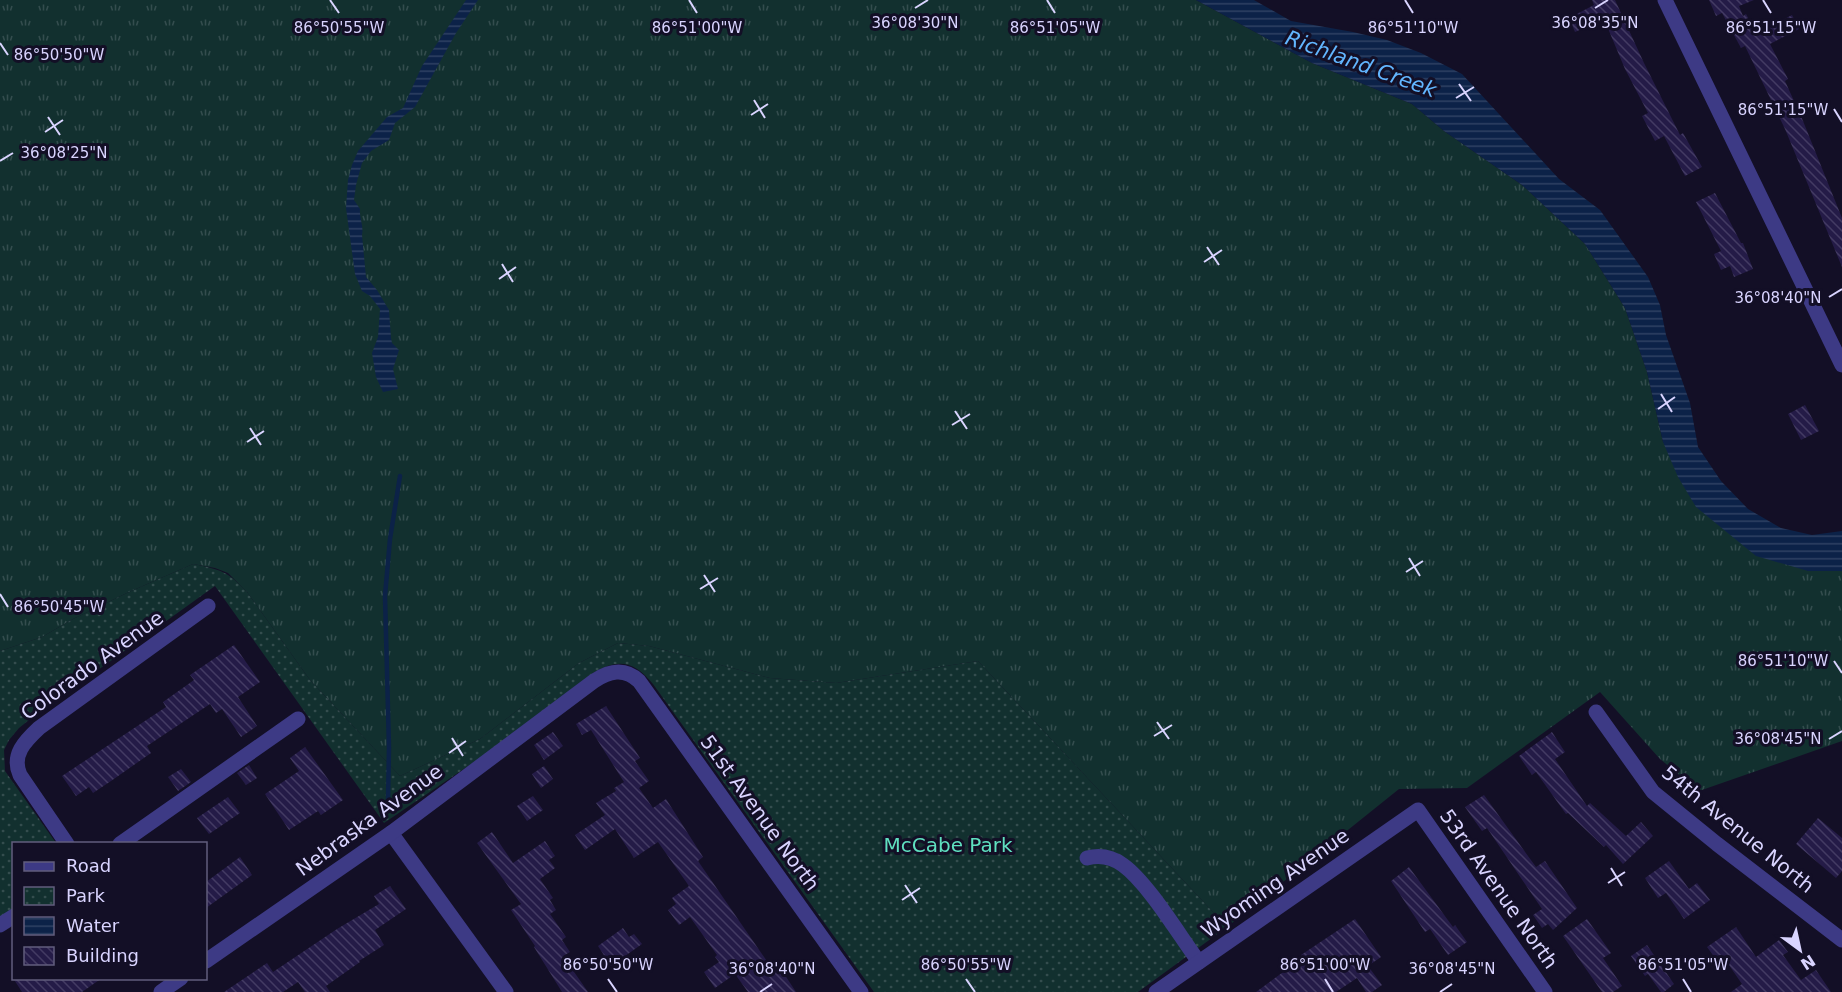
<svg xmlns="http://www.w3.org/2000/svg" width="1842" height="992" viewBox="0 0 1842 992" font-family="'DejaVu Sans',sans-serif">
	<style>
		.grass { fill: url(#grass-tufts) }
		.park { fill: url(#park-dots) }
		.water { fill: url(#water-rules) }
		.lines { fill: none; stroke-linecap: round; stroke-linejoin: round }
		.stream { stroke: #0c2248; stroke-width: 4.5 }
		.building { fill: url(#building-back-hatch) }
		.minor { stroke: #3d3a85; stroke-width: 15 }
		.ticks { fill: none; stroke: #d9d4ff; stroke-width: 2 }
		.labels { text-anchor: middle; dominant-baseline: central; stroke-width: 6; stroke-linejoin: round; paint-order: stroke }
		.street-label { font-size: 20px; fill: #d9d4ff; stroke: #130f26 }
		.park-label { font-size: 20px; fill: #5fe0c0; stroke: #130f26 }
		.water-label { font-size: 21px; font-style: italic; fill: #62b6ff; stroke: #130f26 }
		.ticks-label { font-size: 15px; text-anchor: middle; fill: #d9d4ff; stroke: #130f26; stroke-width: 6; stroke-linejoin: round; paint-order: stroke }
	</style>
	<defs>
		<pattern id="grass-tufts" width="24" height="20" patternUnits="userSpaceOnUse" patternTransform="scale(1.5)"><rect width="24" height="20" fill="#12302f"/><path d="M3 7l-1-3M5 7V3M7 7l1-3M15 17l-1-3M17 17v-4M19 17l1-3" fill="none" stroke="#344d4e"/></pattern>
		<pattern id="park-dots" width="8" height="8" patternUnits="userSpaceOnUse" patternTransform="scale(1.5)"><rect width="8" height="8" fill="#12302f"/><path d="M2 2h.1M6 6h.1" fill="none" stroke="#344d4e" stroke-width="1.8" stroke-linecap="round"/></pattern>
		<pattern id="water-rules" width="6" height="5" patternUnits="userSpaceOnUse" patternTransform="scale(1.5)"><rect width="6" height="5" fill="#0c2248"/><path d="M0 2.5h6" fill="none" stroke="#2f4163"/></pattern>
		<pattern id="building-back-hatch" width="6" height="6" patternUnits="userSpaceOnUse" patternTransform="scale(1.5)"><rect width="6" height="6" fill="#241b47"/><path d="M-1 5l2 2M0 0l6 6M5-1l2 2" fill="none" stroke="#433b63"/></pattern>
	</defs>
	<rect width="100%" height="100%" fill="#130f26"/>
	<path class="grass" d="M0 0H1196L1312 63 1412 104 1444 131 1522 185 1585 244 1625 308 1647 372 1663 442 1808 571H1842V741L1699 791 1660 759 1600 692 1467 788 1399 789 1227 927 978 661 836 683 770 678 649 646 618 643 579 663 480 739 400 776 310 680 247 592 228 573 215 568 193 564 129 592 73 619 42 637 0 651Z"/>
	<path class="park" d="M193 564C222 570 227 571 247 592L310 680 400 776 480 739 579 663 618 643 649 646 770 678 836 683 978 661 1227 927 1138 992H874L653 684C634 661 619 658 593 673L477 760 384 823 215 586 34 716 19 728 9 740 4 750 5 771 56 843 14 844 13 910 0 920V651L42 637 73 619 129 592Z"/>
	<g class="water">
		<path d="M466 0H478L456 33 415 107 395 123 389 140 371 151 362 163 356 185 354 200 360 209C359 218 364 226 362 235L366 277 377 290 389 310 391 338 392 343 399 350 393 369 398 389 383 392 376 377 372 353 378 337 380 309 370 296 362 291 355 274 346 208 348 180 352 165 358 151 387 117 403 108 422 66Z"/>
		<path d="M1196 0H1254L1291 21 1353 32 1387 40 1421 53 1462 74 1559 179 1600 210 1648 277 1660 305 1666 335 1690 403 1698 447 1721 481 1748 509 1781 528 1812 535 1842 531V571H1808L1756 556 1696 507 1678 477 1663 442 1647 372 1625 308 1585 244 1522 185 1444 131 1412 104 1312 63Z"/>
	</g>
	<g class="lines">
		<path class="stream" d="M388 801 389 748 385 596 390 539 400 476"/>
	</g>
	<g class="building">
		<path d="M1592 0H1615L1644 63 1680 135 1683 133 1702 167 1685 176 1664 136 1655 141 1642 116 1648 113 1625 69 1604 19 1575 32 1569 18 1594 5Z"/>
		<path d="M1709 0H1754L1739 6 1743 16 1746 14 1757 34 1792 15 1799 29 1770 44 1788 79 1785 81 1803 121 1842 218V267L1785 129 1745 46 1741 48 1722 13 1716 16Z"/>
		<path d="M1715 193 1741 243H1743L1753 269 1734 277 1730 266 1721 270 1714 254 1721 251 1696 202Z"/>
		<path d="M1805 405 1819 431 1801 440 1788 414Z"/>
		<path d="M234 645 260 682 238 697 257 726 241 737 222 709 216 713 210 704 147 746 151 753 111 781 93 793 89 787 76 796 62 776 166 707 163 702 194 680 190 675Z"/>
		<path d="M606 706 640 758 635 761 649 781 639 788 653 808 666 799 703 857 698 861 773 970 779 966 796 992H748L735 974 715 988 704 972 719 962 715 957 717 955 690 917 679 925 668 910 676 904 672 898 689 886 658 842 634 858 615 829 585 850 575 835 605 815 596 803 616 791 614 788 624 782 591 730 582 735 576 724Z"/>
		<path d="M553 732 563 746 544 760 534 745Z"/>
		<path d="M1552 732 1565 752 1555 759 1587 806 1590 803 1626 836 1641 822 1653 836 1623 864 1606 845 1604 847 1568 813 1566 814 1536 772 1532 775 1519 756Z"/>
		<path d="M305 747 343 800 321 815 318 811 289 830 265 794 299 771 290 758Z"/>
		<path d="M249 765 257 778 246 785 237 773Z"/>
		<path d="M544 766 553 779 541 788 532 774Z"/>
		<path d="M181 769 191 782 178 791 168 777Z"/>
		<path d="M1484 795 1536 867 1545 861 1577 908 1553 930 1548 924 1542 928 1533 915 1542 909 1487 828 1482 831 1465 807Z"/>
		<path d="M533 796 543 810 527 821 517 806Z"/>
		<path d="M228 797 240 813 209 834 197 818Z"/>
		<path d="M1818 818 1842 838V871L1836 878 1796 844Z"/>
		<path d="M492 832 513 863 545 841 555 856 549 860 555 868 540 879 553 898 550 900 556 910 550 914 566 937 562 940 570 952 563 956 588 992H562L534 947 535 946 511 910 521 904 477 843Z"/>
		<path d="M240 857 252 875 206 908V882Z"/>
		<path d="M1669 861 1689 889 1697 883 1710 900 1684 919 1666 893 1658 898 1645 878Z"/>
		<path d="M1409 867 1453 927 1455 925 1467 942 1448 955 1430 929 1425 932 1391 881Z"/>
		<path d="M390 886 406 909 375 930 384 945 359 961 360 962 326 986 330 992H305L298 982 283 992H224L267 963 273 972 337 929 379 904 374 896Z"/>
		<path d="M1355 919 1381 957 1368 966 1382 985 1372 992H1366L1357 978 1336 992H1256L1302 958 1301 955Z"/>
		<path d="M1587 919 1611 953 1603 958 1622 986 1613 992H1602L1563 936Z"/>
		<path d="M1736 927 1756 957 1779 940 1788 952 1783 955 1801 980 1816 970 1831 992H1731L1742 984 1724 958 1718 962 1707 947Z"/>
		<path d="M623 928 629 937 634 934 642 944 611 966 598 946Z"/>
		<path d="M1647 945 1674 984 1664 992H1661L1648 974 1645 976 1631 956Z"/>
		<path d="M13 978H102L82 992H22Z"/>
	</g>
	<g class="lines">
		<g class="minor">
			<path d="M1665 0 1842 365"/>
			<path d="M1596 712 1653 792 1717 844 1842 940"/>
			<path d="M391 833 506 992"/>
			<path d="M67 844 20 775C11 755 25 741 39 728L208 606"/>
			<path d="M120 844 298 719"/>
			<path d="M1087 858C1099 855 1112 857 1123 865 1148 883 1179 935 1199 962"/>
			<path d="M0 925 14 916"/>
			<path d="M206 961 391 833 594 681C609 671 624 667 639 681L861 992"/>
			<path d="M161 992 181 978"/>
			<path d="M1156 992 1418 810 1545 992"/>
		</g>
	</g>
	<path class="ticks" d="M330 0 339 13M689 0 697 13M1047 0 1055 13M1405 0 1413 13M1763 0 1771 13M915 8 928 0M1595 8 1608 0M0 43 8 55M1459 84 1471 101M1456 98 1474 87M754 100 765 118M1834 109 1842 122M751 115 768 104M48 117 60 135M45 132 63 120M0 161 13 153M1207 247 1219 265M1204 262 1222 250M502 264 513 282M499 279 516 267M1829 297 1842 289M1661 394 1672 412M1658 409 1675 397M955 411 967 429M952 425 970 414M250 428 261 445M247 442 264 431M1409 558 1420 576M1406 572 1423 561M704 575 715 592M700 589 718 578M0 594 8 607M1834 661 1842 673M1157 722 1169 739M1154 736 1172 725M452 738 463 756M1829 739 1842 731M449 753 466 741M1611 868 1622 886M1608 883 1625 872M905 885 917 903M902 900 920 888M608 979 617 992M966 979 975 992M1325 979 1333 992M1683 979 1691 992M760 992 772 984M1440 992 1452 984"/>
	<g class="labels">
		<g class="street-label">
			<text transform="translate(92 665) rotate(-36)">Colorado Avenue</text>
			<text transform="translate(760 813) rotate(54)">51st Avenue North</text>
			<text transform="translate(369 820) rotate(-36)">Nebraska Avenue</text>
			<text transform="translate(1738 829) rotate(39)">54th Avenue North</text>
			<text transform="translate(1275 883) rotate(-35)">Wyoming Avenue</text>
			<text transform="translate(1499 889) rotate(55)">53rd Avenue North</text>
		</g>
		<g class="park-label">
			<text x="948" y="845">McCabe Park</text>
		</g>
		<g class="water-label">
			<text transform="translate(1361 64) rotate(20)">Richland Creek</text>
		</g>
	</g>
	<g class="ticks-label">
		<text x="915" y="28">36°08'30"N</text>
		<text x="1595" y="28">36°08'35"N</text>
		<text x="339" y="33">86°50'55"W</text>
		<text x="697" y="33">86°51'00"W</text>
		<text x="1055" y="33">86°51'05"W</text>
		<text x="1413" y="33">86°51'10"W</text>
		<text x="1771" y="33">86°51'15"W</text>
		<text x="59" y="60">86°50'50"W</text>
		<text x="1783" y="115">86°51'15"W</text>
		<text x="64" y="158">36°08'25"N</text>
		<text x="1778" y="303">36°08'40"N</text>
		<text x="59" y="612">86°50'45"W</text>
		<text x="1783" y="666">86°51'10"W</text>
		<text x="1778" y="744">36°08'45"N</text>
		<text x="608" y="970">86°50'50"W</text>
		<text x="966" y="970">86°50'55"W</text>
		<text x="1325" y="970">86°51'00"W</text>
		<text x="1683" y="970">86°51'05"W</text>
		<text x="772" y="974">36°08'40"N</text>
		<text x="1452" y="974">36°08'45"N</text>
	</g>
	<rect x="12" y="842" width="195" height="138" fill="#130f26" stroke="#625e7d" stroke-width="1.5"/>
	<rect x="24" y="862" width="30" height="9" fill="#3d3a85" stroke="#625e7d" stroke-width="1.5"/>
	<text x="66" y="872" font-size="18" fill="#d9d4ff">Road</text>
	<rect x="24" y="887" width="30" height="18" fill="url(#park-dots)" stroke="#625e7d" stroke-width="1.5"/>
	<text x="66" y="902" font-size="18" fill="#d9d4ff">Park</text>
	<rect x="24" y="917" width="30" height="18" fill="url(#water-rules)" stroke="#625e7d" stroke-width="1.5"/>
	<text x="66" y="932" font-size="18" fill="#d9d4ff">Water</text>
	<rect x="24" y="947" width="30" height="18" fill="url(#building-back-hatch)" stroke="#625e7d" stroke-width="1.5"/>
	<text x="66" y="962" font-size="18" fill="#d9d4ff">Building</text>
	<g transform="translate(1800 950) rotate(147)" stroke="#130f26" stroke-width="4.5" paint-order="stroke">
	<path d="M0-4.5L10 22L0 15L-10 22Z" fill="#d9d4ff"/>
	<text y="-9" font-size="16" font-weight="bold" text-anchor="middle" fill="#d9d4ff">N</text>
	</g>
</svg>
